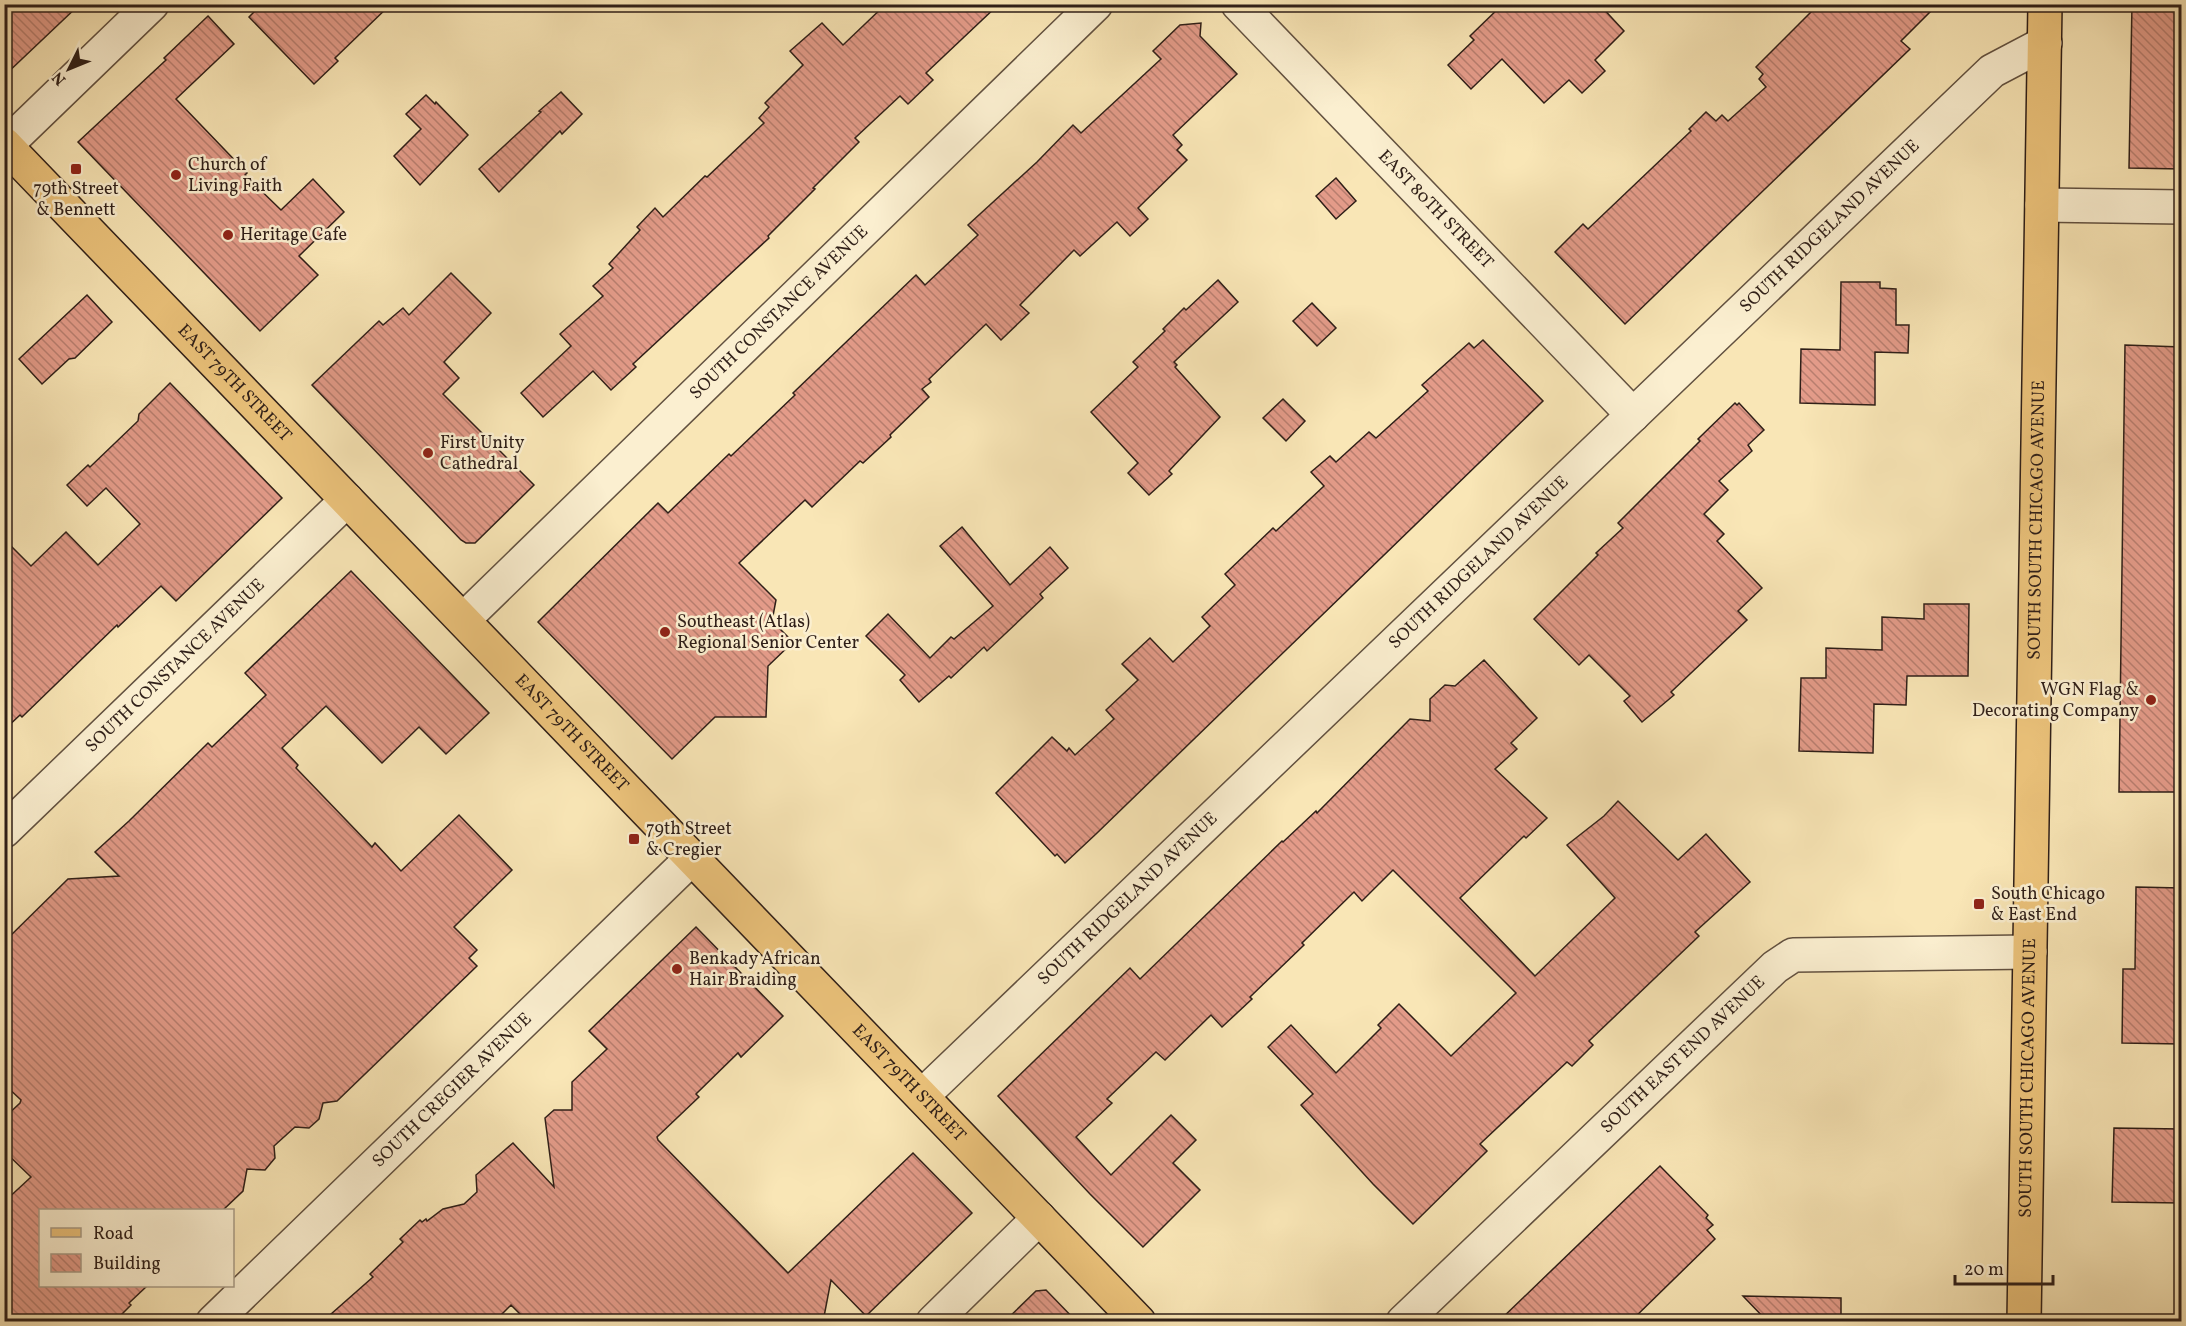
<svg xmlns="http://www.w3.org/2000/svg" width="2186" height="1326" viewBox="0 0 2186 1326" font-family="Vollkorn,serif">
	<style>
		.building { fill: url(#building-back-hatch); stroke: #2f1f18; stroke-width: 1.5 }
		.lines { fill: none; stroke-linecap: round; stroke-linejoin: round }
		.minor-casing { stroke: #625140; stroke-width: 36 }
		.major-casing { stroke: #2f1f18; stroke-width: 36 }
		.minor { stroke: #fbefd0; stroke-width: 33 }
		.major { stroke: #ecc37b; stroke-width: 33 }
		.poi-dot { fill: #8f2418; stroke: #fbefd0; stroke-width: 2 }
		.labels { text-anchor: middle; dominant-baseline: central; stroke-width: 5; stroke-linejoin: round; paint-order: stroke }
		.poi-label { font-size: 18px; fill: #2f1f18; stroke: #fbefd0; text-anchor: start }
		.street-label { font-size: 18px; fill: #2f1f18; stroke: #fbefd0 }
	</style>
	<defs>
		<pattern id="building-back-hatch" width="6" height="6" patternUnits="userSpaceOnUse" patternTransform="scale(1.5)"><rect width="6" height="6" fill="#e39b89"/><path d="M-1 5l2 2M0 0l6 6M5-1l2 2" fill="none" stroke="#b87e6f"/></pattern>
	</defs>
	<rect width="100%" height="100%" fill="#f9e6b6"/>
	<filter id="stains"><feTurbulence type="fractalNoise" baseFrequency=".00333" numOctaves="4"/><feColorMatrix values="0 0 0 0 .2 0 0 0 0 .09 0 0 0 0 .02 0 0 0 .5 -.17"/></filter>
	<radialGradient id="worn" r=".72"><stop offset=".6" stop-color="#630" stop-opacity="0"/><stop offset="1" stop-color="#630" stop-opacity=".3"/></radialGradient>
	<g class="building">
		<path d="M4 4H80L4 76Z"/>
		<path d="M262 4H391L335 58 338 61 314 84 249 17Z"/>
		<path d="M886 4H999L926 73 933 80 908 104 900 96 855 138 859 142 813 188 815 189 768 236 769 238 633 364 636 367 611 390 593 371 543 417 521 393 571 346 560 334 603 296 593 286 613 268 609 264 640 230 637 227 655 208 663 217 705 176 707 177 764 123 759 118 769 107 765 103 803 65 790 51 822 23 843 45Z"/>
		<path d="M1503 4H1599L1624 31 1595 60 1605 71 1582 93 1569 80 1544 103 1502 59 1471 89 1448 65 1474 40 1470 36Z"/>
		<path d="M1819 4H1938L1901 41 1910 49 1625 324 1555 252 1583 224 1588 229 1691 131 1689 129 1706 112 1716 121 1722 115 1728 121 1766 87 1759 79 1763 74 1756 67Z"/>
		<path d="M2132 4H2181V169L2129 168Z"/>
		<path d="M208 16 234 44 176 99 247 173 245 175 281 210 313 179 344 212 299 256 318 275 260 331 78 142 166 60 164 58Z"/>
		<path d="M1201 23 1200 36 1237 74 1173 135 1182 145 1177 150 1187 160 1138 208 1148 219 1130 236 1117 222 1080 256 1074 250 1020 305 1029 313 1001 340 986 324 929 379 931 382 922 389 929 397 890 435 891 437 863 463 860 461 812 507 805 500 739 563 776 600 772 621 793 642 768 666 766 717H715L672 759 538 622 658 503 668 513 729 454 731 456 795 395 793 393 916 275 925 285 978 235 968 225 1037 162 1073 125 1081 133 1161 59 1153 51 1180 25Z"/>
		<path d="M561 92 582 114 562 134 560 131 499 192 479 169 541 112 539 111Z"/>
		<path d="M426 95 435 104 436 102 468 135 420 185 394 156 421 129 406 114Z"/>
		<path d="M1336 178 1356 201 1336 219 1316 196Z"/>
		<path d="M451 273 491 313 444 362 459 378 443 394 534 485 475 543H466L461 540 312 385 379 321 383 325 403 308 409 315Z"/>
		<path d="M1218 280 1238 302 1174 362 1177 365 1175 367 1220 417 1169 471 1172 474 1149 495 1128 473 1138 463 1091 412 1138 367 1133 362 1165 331 1163 329 1184 308 1186 310Z"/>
		<path d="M1841 282H1880V288L1896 289V325H1909L1908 353 1875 352V405L1800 403 1801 349 1840 350Z"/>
		<path d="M87 295 112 322 75 358 69 359 42 384 19 359Z"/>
		<path d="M1312 303 1336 328 1317 346 1293 321Z"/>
		<path d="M1483 340 1543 401 1096 834 1065 863 1057 854 1055 856 996 793 1052 737 1067 751 1069 748 1075 755 1114 719 1106 710 1138 680 1122 664 1150 638 1173 662 1210 626 1202 617 1235 585 1225 574 1273 528 1276 531 1324 486 1311 472 1330 456 1336 462 1369 432 1376 438 1428 391 1422 385 1469 343 1474 348Z"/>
		<path d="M2125 345 2181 347V792H2119Z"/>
		<path d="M170 383 282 498 176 601 161 586 118 627 117 625 22 717 20 715 4 730V539L31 566 66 532 98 565 140 524 106 488 87 506 67 485 88 465 90 467 138 421 139 414Z"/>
		<path d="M1283 399 1305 421 1286 441 1263 418Z"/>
		<path d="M1735 403 1737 405 1739 403 1764 430 1748 445 1752 451 1719 481 1728 490 1704 514 1724 534 1717 541 1762 588 1738 611 1747 620 1671 692 1674 695 1642 722 1624 701 1630 696 1589 655 1579 665 1534 619 1598 555 1596 553 1623 528 1618 523 1700 441 1698 439Z"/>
		<path d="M962 527 1010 585 1050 547 1068 568 1040 594 1043 598 987 651 984 647 951 678 949 676 919 702 900 680 905 675 866 636 888 614 930 658 951 637 954 639 993 606 940 546Z"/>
		<path d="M351 571 489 713 446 754 419 727 382 763 326 706 282 748 298 765 296 768 372 847 375 843 401 871 459 815 512 870 454 927 477 950 469 958 477 966 337 1101 323 1103 319 1119 309 1128 295 1127 274 1146 275 1158 265 1170 247 1169 243 1191 223 1210H40V1286H147L129 1303 131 1305 114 1322H4V1202L31 1177 4 1151V1118L20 1103 21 1100 4 1084V942L68 879 119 876 95 852 129 821 208 743 212 747 266 695 245 673Z"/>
		<path d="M1924 604H1969L1968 676H1907L1906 705 1874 704 1873 753 1799 751 1801 678H1826V648L1882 650V617L1924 619Z"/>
		<path d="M1484 660 1537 718 1511 743 1517 749 1495 769 1547 818 1526 838 1524 836 1460 898 1535 976 1615 898 1567 845 1604 816 1618 801 1678 860 1706 834 1750 882 1695 932 1699 936 1589 1041 1593 1045 1572 1066 1567 1062 1480 1144 1487 1151 1413 1224 1373 1184 1301 1105 1313 1094 1268 1047 1291 1025 1336 1073 1381 1028 1378 1025 1399 1004 1451 1056 1516 993 1393 870 1362 901 1354 892 1302 943 1304 945 1250 997 1252 999 1222 1027 1211 1015 1165 1060 1156 1052 1107 1099 1112 1103 1076 1137 1111 1175 1171 1115 1196 1140 1173 1163 1200 1190 1143 1247 1090 1194 998 1096 1130 968 1140 979 1282 841 1283 842 1316 811 1317 813 1410 719 1430 721V699L1445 685 1455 686Z"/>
		<path d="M2136 887 2181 888V1044L2122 1043 2123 969H2135Z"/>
		<path d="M696 927 783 1016 741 1057 738 1053 696 1094 699 1097 657 1137 658 1140 788 1273 913 1153 972 1213 866 1316 831 1280 823 1322H528L511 1305 494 1322H322L373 1277 370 1274 403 1242 400 1239 420 1220 422 1222 426 1219 427 1221 443 1209 464 1204 477 1192 476 1175 513 1143 554 1187 545 1118 554 1110H572V1082L607 1049 589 1031Z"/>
		<path d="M2114 1128 2181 1129V1203L2112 1202Z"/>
		<path d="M1660 1166 1708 1215 1706 1218 1713 1225 1707 1230 1715 1239 1630 1322H1498Z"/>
		<path d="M1046 1290 1077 1322H1004L1036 1291Z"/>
		<path d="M1743 1296 1841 1298V1322H1768Z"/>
	</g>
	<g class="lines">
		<defs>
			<g id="minor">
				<path id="s1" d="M1238 4 1633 415"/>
				<path d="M4 147 152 4"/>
				<path d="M2042 205 2182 207"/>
				<path id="s2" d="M463 620 1096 4"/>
				<path id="s3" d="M4 831 347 500"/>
				<path id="s4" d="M922 1096 1992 71 2045 43"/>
				<path id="s5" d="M213 1322 692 858"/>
				<path d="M933 1322 1039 1218"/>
				<path id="s6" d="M1403 1322 1775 967 1793 955 2030 952"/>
			</g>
			<g id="major">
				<path id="s7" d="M4 144 1139 1322"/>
				<path id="s8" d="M2024 1322 2045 4"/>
			</g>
		</defs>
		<use href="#minor" class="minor-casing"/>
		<use href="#major" class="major-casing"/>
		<use href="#minor" class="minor"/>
		<use href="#major" class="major"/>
	</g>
	<g class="poi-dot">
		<rect x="70" y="163" width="12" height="12" rx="3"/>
		<circle cx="176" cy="175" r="6"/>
		<circle cx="228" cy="235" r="6"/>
		<circle cx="428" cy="453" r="6"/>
		<circle cx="665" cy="632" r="6"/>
		<circle cx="2151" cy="700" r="6"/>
		<rect x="628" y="833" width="12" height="12" rx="3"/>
		<rect x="1973" y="898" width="12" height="12" rx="3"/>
		<circle cx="677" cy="969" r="6"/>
	</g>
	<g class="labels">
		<g class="poi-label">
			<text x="188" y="165">Church of<tspan x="188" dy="21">Living Faith</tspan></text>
			<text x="76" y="189" text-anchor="middle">79th Street<tspan x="76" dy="21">&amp; Bennett</tspan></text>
			<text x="240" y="235">Heritage Cafe</text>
			<text x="440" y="443">First Unity<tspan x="440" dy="21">Cathedral</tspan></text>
			<text x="677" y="622">Southeast (Atlas)<tspan x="677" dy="21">Regional Senior Center</tspan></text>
			<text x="2139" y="690" text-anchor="end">WGN Flag &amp;<tspan x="2139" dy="21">Decorating Company</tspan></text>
			<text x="646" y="829">79th Street<tspan x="646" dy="21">&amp; Cregier</tspan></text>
			<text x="1991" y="894">South Chicago<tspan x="1991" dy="21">&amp; East End</tspan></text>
			<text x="689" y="959">Benkady African<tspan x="689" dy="21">Hair Braiding</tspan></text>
		</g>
		<g class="street-label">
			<text stroke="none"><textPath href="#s1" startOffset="285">EAST 80TH STREET</textPath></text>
			<text stroke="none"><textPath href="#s4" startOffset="1257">SOUTH RIDGELAND AVENUE</textPath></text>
			<text stroke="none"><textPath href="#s2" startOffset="441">SOUTH CONSTANCE AVENUE</textPath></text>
			<text stroke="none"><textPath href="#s7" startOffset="332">EAST 79TH STREET</textPath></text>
			<text stroke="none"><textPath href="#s8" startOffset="802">SOUTH SOUTH CHICAGO AVENUE</textPath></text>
			<text stroke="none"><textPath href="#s4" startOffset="771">SOUTH RIDGELAND AVENUE</textPath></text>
			<text stroke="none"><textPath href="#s3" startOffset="238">SOUTH CONSTANCE AVENUE</textPath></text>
			<text stroke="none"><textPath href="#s7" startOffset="818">EAST 79TH STREET</textPath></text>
			<text stroke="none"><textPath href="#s4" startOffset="285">SOUTH RIDGELAND AVENUE</textPath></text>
			<text stroke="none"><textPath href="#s6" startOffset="387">SOUTH EAST END AVENUE</textPath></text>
			<text stroke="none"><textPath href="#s8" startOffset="244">SOUTH SOUTH CHICAGO AVENUE</textPath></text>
			<text stroke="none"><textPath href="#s7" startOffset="1304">EAST 79TH STREET</textPath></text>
			<text stroke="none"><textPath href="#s5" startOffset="333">SOUTH CREGIER AVENUE</textPath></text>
		</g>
	</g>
	<rect width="2186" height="1326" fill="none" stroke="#f9e6b6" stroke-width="24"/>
	<rect x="6" y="6" width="2174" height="1314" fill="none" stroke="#2f1f18" stroke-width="3"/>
	<rect x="12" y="12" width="2162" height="1302" fill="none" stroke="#2f1f18" stroke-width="1.5"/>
	<rect x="39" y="1209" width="195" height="78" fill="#fbefd0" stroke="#a99c86" stroke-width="1.5"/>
	<rect x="51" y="1228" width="30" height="9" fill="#ecc37b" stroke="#a99c86" stroke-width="1.5"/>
	<text x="93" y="1239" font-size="18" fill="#2f1f18">Road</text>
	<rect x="51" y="1254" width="30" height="18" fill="url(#building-back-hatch)" stroke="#a99c86" stroke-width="1.5"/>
	<text x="93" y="1269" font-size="18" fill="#2f1f18">Building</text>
	<g transform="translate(69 69) rotate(227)" stroke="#fbefd0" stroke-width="4.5" paint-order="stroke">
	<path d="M0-4.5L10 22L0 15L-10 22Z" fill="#2f1f18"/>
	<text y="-9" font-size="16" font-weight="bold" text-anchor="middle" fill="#2f1f18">N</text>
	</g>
	<path d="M1955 1275v9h98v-9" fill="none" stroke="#2f1f18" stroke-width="3"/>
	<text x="1964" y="1275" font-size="18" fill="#2f1f18" stroke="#fbefd0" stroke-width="4.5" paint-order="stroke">20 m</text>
	<rect width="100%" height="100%" filter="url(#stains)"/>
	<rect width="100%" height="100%" fill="url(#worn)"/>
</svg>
